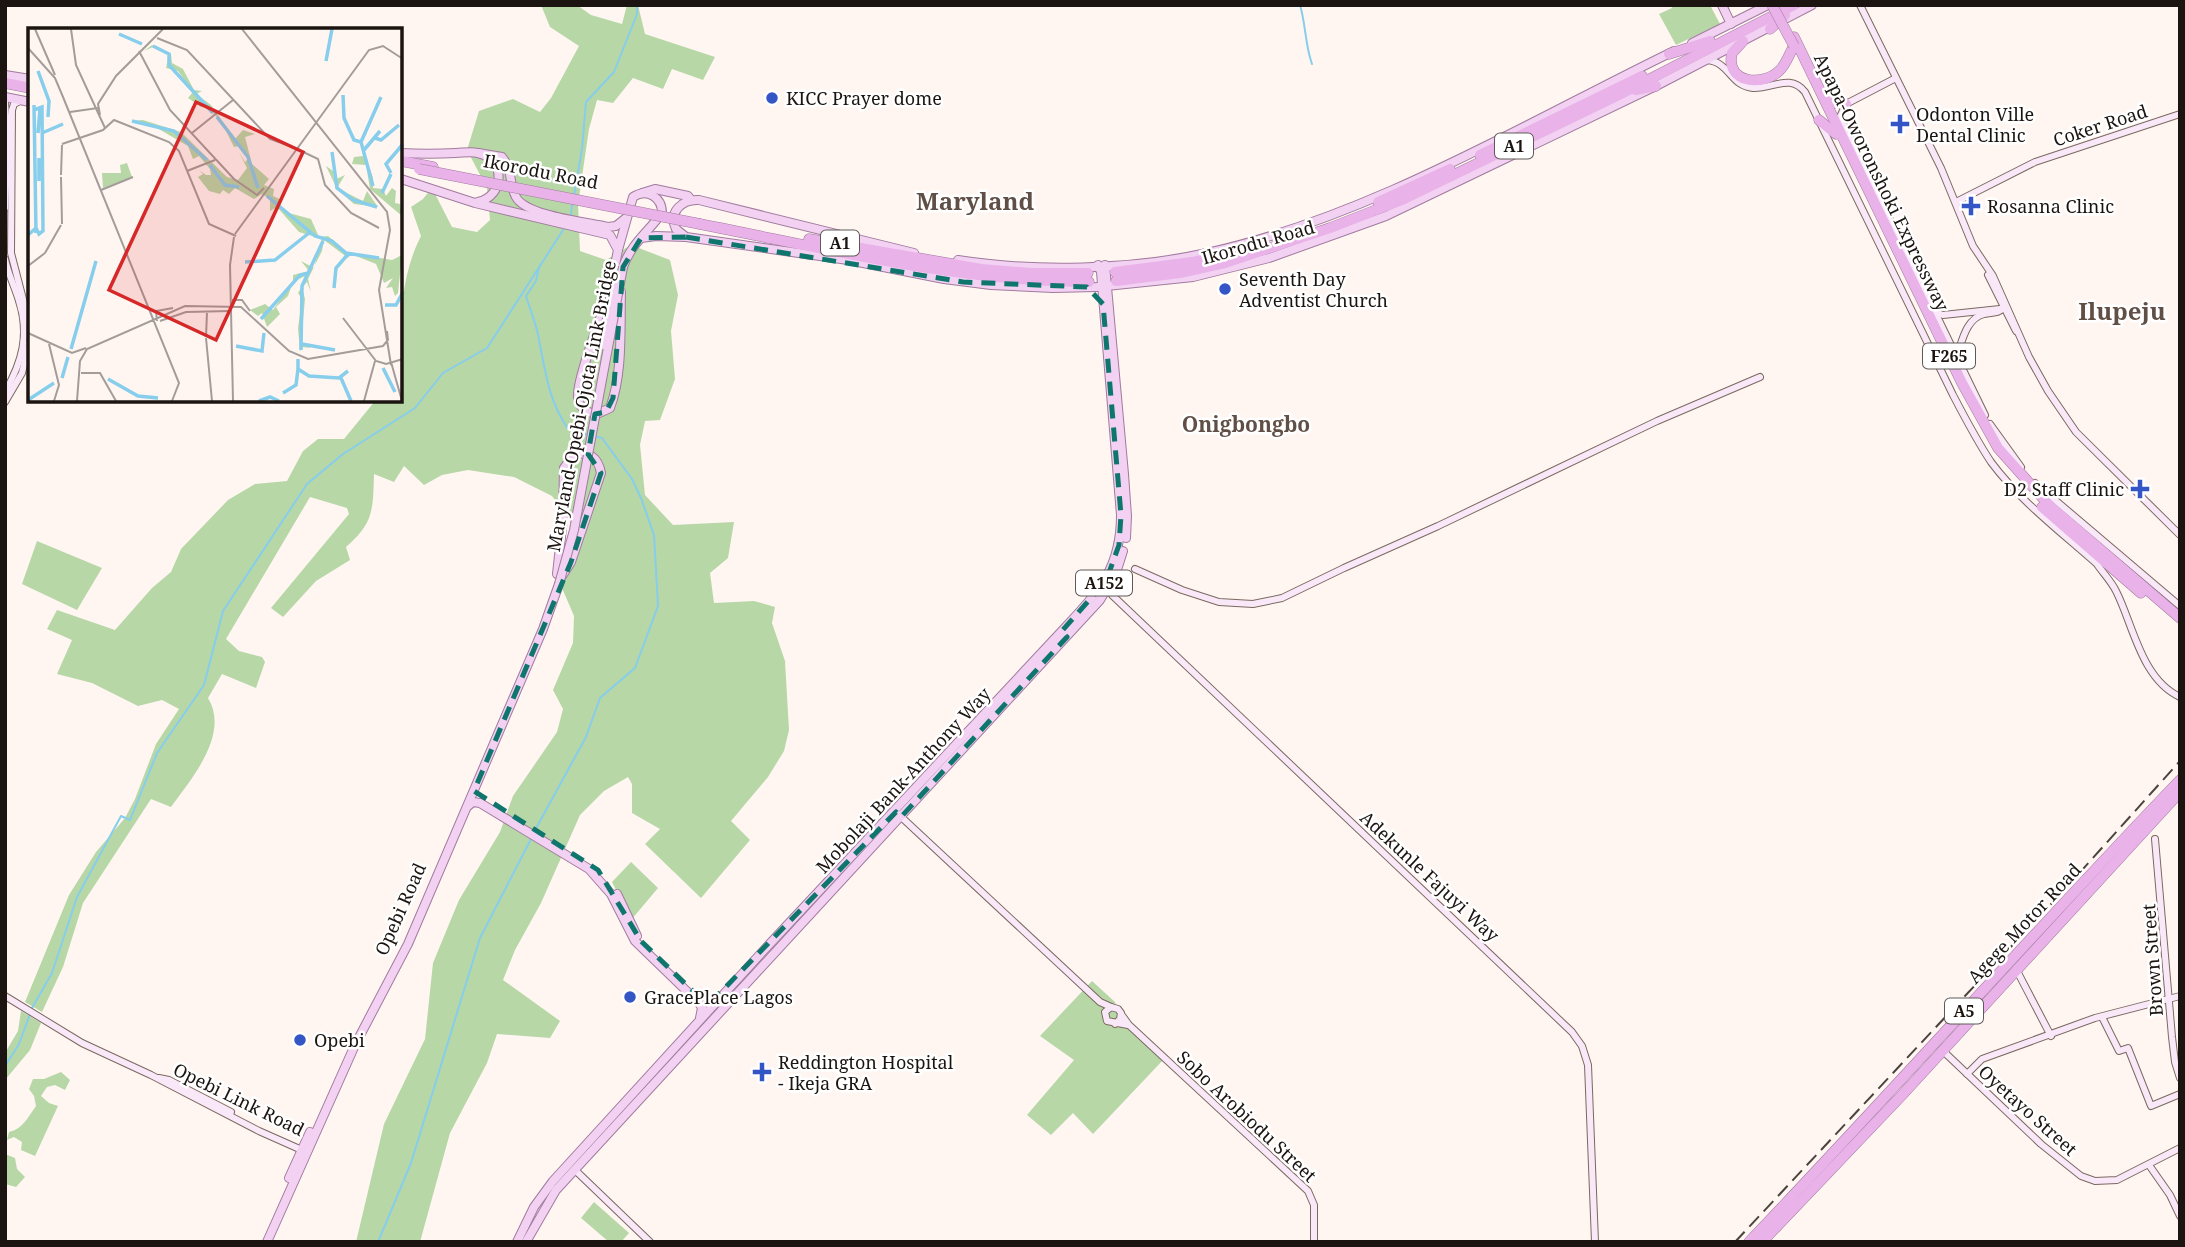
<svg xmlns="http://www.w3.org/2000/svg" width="2185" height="1247" viewBox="0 0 2185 1247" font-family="'Noto Serif',serif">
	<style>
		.green { fill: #b7d7a7 }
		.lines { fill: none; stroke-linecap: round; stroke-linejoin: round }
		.stream { stroke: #87cdec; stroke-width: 2 }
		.secondary-casing { stroke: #7c6960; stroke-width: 8 }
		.primary-casing { stroke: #a17b9d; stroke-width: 10 }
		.highway-casing { stroke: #a17b9d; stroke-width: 11 }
		.secondary { stroke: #f8e8f8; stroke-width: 6 }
		.primary { stroke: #f2d1f2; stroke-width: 8 }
		.highway { stroke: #e9b2e9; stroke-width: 10 }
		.rail { stroke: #4b433f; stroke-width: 2; stroke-dasharray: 14 7; stroke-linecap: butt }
		.primary-bridge-casing { stroke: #a17b9d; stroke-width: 10; stroke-linecap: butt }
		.highway-bridge-casing { stroke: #a17b9d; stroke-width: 11; stroke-linecap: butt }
		.primary-bridge { stroke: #f2d1f2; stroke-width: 8 }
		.highway-bridge { stroke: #e9b2e9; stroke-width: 10 }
		.marked { fill: none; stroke: #0f766e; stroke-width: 5; stroke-dasharray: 14 9; stroke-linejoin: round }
		.poi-dot { fill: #3455c6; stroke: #fff; stroke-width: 2.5 }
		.labels { text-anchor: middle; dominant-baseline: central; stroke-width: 5; stroke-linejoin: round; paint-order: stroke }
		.shield { fill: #fff; stroke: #5f5a58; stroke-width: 2 }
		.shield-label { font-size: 16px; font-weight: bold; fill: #1b1410 }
		.poi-label { font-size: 18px; fill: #1b1410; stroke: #fff; text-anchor: start }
		.street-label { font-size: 18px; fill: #1b1410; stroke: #fff }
		.quarter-label { font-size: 21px; font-weight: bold; fill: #604f46; stroke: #fff }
		.district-label { font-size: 24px; font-weight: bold; fill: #604f46; stroke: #fff }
		.inset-river { fill: none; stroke: #87cdec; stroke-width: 3.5 }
		.inset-road { fill: none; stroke: #a49c98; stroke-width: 2 }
		.view { fill: #d62828; fill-opacity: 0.15; stroke: #d62828; stroke-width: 3.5 }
		.inset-edge { fill: none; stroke: #1b1410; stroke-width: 3.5 }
	</style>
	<rect width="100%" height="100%" fill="#fff6f2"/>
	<g class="green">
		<path d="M541 5H577L591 15 622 24 627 5H638L645 34 715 57 703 80 672 69 663 89 633 78 613 103 597 100 589 129 578 204 580 251 606 260 631 245 670 260 678 295 671 331 675 379 660 420 645 421 640 445 645 495 673 525 734 522 728 558 710 573 714 603 754 601 775 607 772 623 785 661 789 730 784 751 768 777 731 821 750 840 701 898 645 844 660 829 632 813V784L628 777 604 791 580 815 541 903 515 950 503 980 560 1021 550 1038 497 1034 487 1063 450 1133 420 1242H356L384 1124 425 1039 433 963 459 900 500 832 513 796 557 732 563 709 553 690 573 643 574 616 562 588 572 559 573 525 552 496 514 477 468 470 442 475 424 485 404 466 394 482 374 474C373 509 374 523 346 547L350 560 316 581 283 617 271 608 349 514 347 508 310 497 226 639 239 651 262 657 265 662 256 688 222 674 208 698C230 734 192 778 171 807L151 799 83 903 63 967 42 1012 25 1002 69 895 96 852 125 818 135 799 156 744 179 709 162 700 138 706 92 683 57 674 72 640 47 629 57 610 115 630 152 588 171 572 181 549 228 500 255 484 287 481 303 451 318 439H344L375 401H401C401 346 395 286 421 236L411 207 423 199 432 188 452 227 477 232 490 220 487 188 467 150 479 111 513 99 540 112 551 98 579 46 550 27Z"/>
		<path d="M1671 5H1710L1720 24 1676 45 1659 14 1672 8Z"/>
		<path d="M37 541 102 568 77 610 22 584Z"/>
		<path d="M631 862 658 888 631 920 612 882Z"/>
		<path d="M1092 981 1115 1002 1121 1021 1164 1059 1093 1134 1073 1113 1051 1135 1027 1115 1074 1060 1040 1036Z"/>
		<path d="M21 1011 41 1023 30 1050 5 1080V1053L18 1031Z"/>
		<path d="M61 1072 70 1080 65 1090 55 1085 47 1087 41 1096 49 1103 58 1106 35 1156 21 1150 22 1142 14 1137 7 1140 9 1132C23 1129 28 1117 36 1106L34 1096 29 1089 33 1079H44Z"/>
		<path d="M5 1154 15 1158 17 1169 25 1177 16 1187 5 1184Z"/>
		<path d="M594 1202 629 1233 621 1242H609L581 1218Z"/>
	</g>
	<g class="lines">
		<g class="stream">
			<path d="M1300 5C1306 25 1305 45 1312 64"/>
			<path d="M574 196 582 149 586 102 614 72 637 14V5"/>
			<path d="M571 216 572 205"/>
			<path d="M539 267 536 281 526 296C530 310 537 325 539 340 546 374 548 399 568 429L588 435"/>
			<path d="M534 832 586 737 600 698 635 668 658 606 654 535 641 498 632 479 602 438 593 436"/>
			<path d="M32 1008 52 973 77 897 121 816 130 820 157 753 204 685 223 611 307 484 343 454 415 408 443 373 487 348 565 227"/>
			<path d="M5 1066 19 1044 30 1014"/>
			<path d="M378 1242 411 1163 480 938 532 837"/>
		</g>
		<defs>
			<g id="secondary">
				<path d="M1860 5 1941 168 1973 246 1993 276 2029 357 2048 391 2076 432 2180 535"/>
				<path d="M1707 60C1730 62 1730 86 1753 88 1773 89 1790 73 1805 92L1953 395C1965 418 1977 441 1991 462 2020 501 2061 532 2097 564 2103 573 2111 581 2116 591 2133 624 2141 679 2180 697"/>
				<path d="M1894 79 1846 104 1840 117 1985 415"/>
				<path d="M20 101 14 104 12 110 11 253 30 326"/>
				<path d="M5 102 8 142 5 208"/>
				<path d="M1956 202 2035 162 2180 114"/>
				<path d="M5 259C8 274 15 287 19 301 30 335 22 362 5 392"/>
				<path d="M1988 275 2016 331"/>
				<path d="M1935 312 1943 315 2000 309"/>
				<path d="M1956 358C1962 343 1965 319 1984 314 1993 312 1998 314 2005 307"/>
				<path d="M5 402 22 373 30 339"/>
				<path d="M1990 424 2021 467"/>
				<path d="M2035 483 2180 606"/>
				<path d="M1135 569 1182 590 1219 602 1253 604 1282 598 1344 568 1438 526 1657 421 1760 377"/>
				<path d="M1111 584 1112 595 1572 1032 1582 1046 1588 1065 1595 1242"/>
				<path d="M898 814 1100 1002 1111 1007"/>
				<path d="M2155 839 2172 1037 2175 1062 2180 1078"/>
				<path d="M2016 969 2051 1036"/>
				<path d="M5 996 82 1043 151 1075 259 1131 304 1151"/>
				<path d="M1121 1014 1129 1025 1308 1191 1314 1205V1242"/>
				<path d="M2102 1017 2119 1051 2128 1048 2151 1106 2180 1094"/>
				<path d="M1115 1024 1120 1019 1121 1013 1118 1009 1111 1007 1105 1012 1107 1021 1128 1025"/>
				<path d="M1942 1050 2041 1144 2081 1176 2095 1181 2117 1180 2180 1148"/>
				<path d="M1967 1074 1982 1059 2095 1018 2180 996"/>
				<path d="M159 1078 169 1080 231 1112"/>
				<path d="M2149 1165 2170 1195 2180 1216"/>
				<path d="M575 1170 650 1242"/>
			</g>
			<g id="primary">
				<path d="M1722 5 1731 24"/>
				<path d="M1692 43 1768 5"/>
				<path d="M5 75 30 79"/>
				<path d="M5 97 30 102"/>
				<path d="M401 153C419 154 437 154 456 153 462 153 471 151 478 153 506 159 505 196 478 202"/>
				<path d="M478 153 502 157C514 172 508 183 516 197 526 216 587 222 608 227L616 226 626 218"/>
				<path d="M401 179 475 203 610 235 618 250 611 285"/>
				<path d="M642 193 655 189 688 196 691 200"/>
				<path d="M641 238 656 236 686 237"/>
				<path d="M618 250 633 197C647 188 662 197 662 213 648 232 631 244 623 267"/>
				<path d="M914 253 699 200C682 199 668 212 676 229L686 237 848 260 944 279 991 285 1053 288 1097 287 1193 277 1269 258 1386 216 1656 86 1812 5"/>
				<path d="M958 260C1034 272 1131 270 1207 253 1370 217 1524 124 1674 51"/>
				<path d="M1105 265 1124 474 1127 516 1126 538"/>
				<path d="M607 298C601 318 576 380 578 398 579 408 587 413 597 414L610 408C623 374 620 329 621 292"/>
				<path d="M557 574 563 519 564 468 574 454C590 452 598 457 601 473L571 562 562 576"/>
				<path d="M468 806 473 802 480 803 589 869 611 894 635 941 699 1003 702 1008 700 1018"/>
				<path d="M617 894 637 936"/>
				<path d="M289 1178 310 1132"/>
				<path d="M267 1242 355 1045 408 944 543 629 559 584"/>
				<path d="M517 1242 534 1207 553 1181 764 950 1061 632C1096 594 1121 571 1121 515L1101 272 1098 265"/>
				<path d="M526 1242 556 1190 1100 600 1116 573 1123 551"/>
			</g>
			<g id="highway">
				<path d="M1770 29 1785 15"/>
				<path d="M1794 37 1962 383 1998 448 2050 506 2180 618"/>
				<path d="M1743 41 1732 53C1725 83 1762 87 1779 71 1786 65 1789 54 1794 46"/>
				<path d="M1669 54 1710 41"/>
				<path d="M5 83 30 88"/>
				<path d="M1636 90 1656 86"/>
				<path d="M1825 96 1836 103 1846 104"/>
				<path d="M1819 120 1836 134"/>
				<path d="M1480 155 1642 76"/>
				<path d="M401 161 433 167"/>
				<path d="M1378 202 1450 169"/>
				<path d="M700 224C828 249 957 282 1089 282"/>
				<path d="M809 239 981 269 1031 273H1088"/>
				<path d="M1115 272 1192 262 1249 249"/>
				<path d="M1116 281 1180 273 1225 263 1330 228 1404 199 1619 95 1794 5"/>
				<path d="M2042 507 2141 593"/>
				<path d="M1749 1242C1894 1090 2034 932 2180 780"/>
				<path d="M1762 1242 1903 1094 2180 792"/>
			</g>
		</defs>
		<use href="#secondary" class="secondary-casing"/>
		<use href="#primary" class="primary-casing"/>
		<use href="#highway" class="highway-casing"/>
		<use href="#secondary" class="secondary"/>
		<use href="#primary" class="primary"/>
		<use href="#highway" class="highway"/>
		<path class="rail" d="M1735 1242 2065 889 2180 761"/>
		<defs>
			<g id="primary-bridge">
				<path d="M603 345 613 279"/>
				<path d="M559 584 574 530 623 267"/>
			</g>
			<g id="highway-bridge">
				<path d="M1772 5 1794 46"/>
				<path d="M419 169 700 224"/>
			</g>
		</defs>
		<use href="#primary-bridge" class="primary-bridge-casing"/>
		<use href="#highway-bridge" class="highway-bridge-casing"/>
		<use href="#primary-bridge" class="primary-bridge"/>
		<use href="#highway-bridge" class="highway-bridge"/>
	</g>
	<path class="marked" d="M686 237 963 282 1087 287 1103 304 1121 515 1119 545 1106 581 1061 632 1067 637 901 817 896 812 712 1001 702 1000 641 941 598 870 474 791 571 562 601 473 588 454 595 414 606 412 613 398 623 267 641 238Z"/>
	<g class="poi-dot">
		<circle cx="772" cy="98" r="7"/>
		<path d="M1896.5 113.5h7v7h7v7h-7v7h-7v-7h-7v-7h7z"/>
		<path d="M1967.5 195.5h7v7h7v7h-7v7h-7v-7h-7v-7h7z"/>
		<circle cx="1225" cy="289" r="7"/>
		<path d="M2136.5 478.5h7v7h7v7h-7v7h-7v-7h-7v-7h7z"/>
		<circle cx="630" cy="997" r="7"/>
		<circle cx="300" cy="1040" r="7"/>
		<path d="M758.5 1061.5h7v7h7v7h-7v7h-7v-7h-7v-7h7z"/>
	</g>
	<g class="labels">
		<g class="shield">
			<rect x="1495" y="133.5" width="38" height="25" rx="5"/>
			<rect x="821" y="230.5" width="38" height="25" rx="5"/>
			<rect x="1923" y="343.5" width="52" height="25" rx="5"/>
			<rect x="1076" y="570.5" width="56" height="25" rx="5"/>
			<rect x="1945" y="998.5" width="38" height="25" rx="5"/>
		</g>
		<g class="shield-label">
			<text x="1514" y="146">A1</text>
			<text x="840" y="243">A1</text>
			<text x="1949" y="356">F265</text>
			<text x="1104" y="583">A152</text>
			<text x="1964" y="1011">A5</text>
		</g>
		<g class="poi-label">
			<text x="786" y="98">KICC Prayer dome</text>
			<text x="1916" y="114">Odonton Ville<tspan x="1916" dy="21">Dental Clinic</tspan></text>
			<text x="1987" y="206">Rosanna Clinic</text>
			<text x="1239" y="279">Seventh Day<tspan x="1239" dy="21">Adventist Church</tspan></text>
			<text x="2124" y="489" text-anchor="end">D2 Staff Clinic</text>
			<text x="644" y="997">GracePlace Lagos</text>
			<text x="314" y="1040">Opebi</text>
			<text x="778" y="1062">Reddington Hospital<tspan x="778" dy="21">- Ikeja GRA</tspan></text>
		</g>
		<g class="street-label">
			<text transform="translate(2100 125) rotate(-18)">Coker Road</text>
			<text transform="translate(541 171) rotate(11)">Ikorodu Road</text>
			<text transform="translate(1882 182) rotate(64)">Apapa-Oworonshoki Expressway</text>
			<text transform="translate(1258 242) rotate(-16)">Ikorodu Road</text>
			<text transform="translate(581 406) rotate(-79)">Maryland-Opebi-Ojota Link Bridge</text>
			<text transform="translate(903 780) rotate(-47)">Mobolaji Bank-Anthony Way</text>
			<text transform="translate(1430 876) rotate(43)">Adekunle Fajuyi Way</text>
			<text transform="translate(400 909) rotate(-66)">Opebi Road</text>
			<text transform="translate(2024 923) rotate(-47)">Agege Motor Road</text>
			<text transform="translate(2152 960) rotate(-94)">Brown Street</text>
			<text transform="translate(239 1099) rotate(26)">Opebi Link Road</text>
			<text transform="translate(2028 1110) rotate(42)">Oyetayo Street</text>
			<text transform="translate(1247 1116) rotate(43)">Sobo Arobiodu Street</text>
		</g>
		<g class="quarter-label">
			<text x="1246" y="424">Onigbongbo</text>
		</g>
		<g class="district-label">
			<text x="975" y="200">Maryland</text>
			<text x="2122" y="310">Ilupeju</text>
		</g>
	</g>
	<g transform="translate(28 28)">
		<rect width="374" height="374" fill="#fff6f2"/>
		<path d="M124 17 143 26 144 35 155 41 166 62 174 63 168 66 183 77 207 111 215 102 227 106 217 109 224 136 241 151 236 157 246 161 245 168 254 172 248 177 257 184 283 191 291 209 300 208 319 224 364 232 374 227 370 265 367 268 364 259 358 260 365 250 356 255 348 236 323 226 320 230 296 212 294 223 280 251 283 264 279 254 274 259 277 271 273 315 283 320 273 319 272 324 270 300 274 271 270 265 281 246 265 254 260 268 248 279 252 286 239 299 234 285 230 288 222 282 237 276 245 282 265 254V247L281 243 273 233 286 240 294 211 271 204 249 179 242 183V171L234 166 226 171 207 160 201 166 195 162 192 166 181 163 170 149 175 146 171 142 178 147H183L182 141 171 128 165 131 160 118 122 96 102 93 115 92 153 104 199 149 210 152 219 140 211 124 217 134 220 131 211 118 206 119 194 95 178 77 173 79 160 70 165 64 159 55 150 43 138 40 141 27 125 19 116 23ZM333 114 345 150V160L355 161 358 168 364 160 368 163 367 175 372 176 374 188 342 161 338 137 324 136 326 129 335 128ZM99 135 104 149 75 160 74 145H93L92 137ZM298 138 305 143 306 152 317 147 309 160 335 173 339 163 350 179 326 176 309 161Z" fill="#b7d7a7"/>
		<path class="inset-river" d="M91 6 114 16M125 18 141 26V37L185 85M298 33 304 1M10 43 21 73 20 89M315 67 316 90 326 112 333 114M6 77 8 205M189 89 220 129 230 160M104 93 146 103 179 132M10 105 12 81M14 105 35 96M347 110 353 112 371 97M336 122 352 103M304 124 309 160 325 172 349 179M11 130V153M182 137 197 157 211 159M363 145 358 136 375 116M345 158 333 114 353 69M354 165 363 146M239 168 287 208 304 213 318 225 351 230M0 207 8 200 11 206 15 203 14 79 6 82M217 234 247 232 281 205M306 260 308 240 321 225M357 277H368L375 264M233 291 272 247 281 245M274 316 307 322M208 318 234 323 236 305M43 321 68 233M273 322 274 258 295 213M270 331V341L281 348 311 350 320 343M355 340 367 364M34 350 40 329M313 350 323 373M80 351 110 368 130 370M255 365 268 357 270 341M0 372 26 355M231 373 242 369 251 373"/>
		<path class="inset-road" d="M7 1 27 47M43 1 48 37 77 100M214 1 359 184 362 202 351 262 363 337M129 10 159 22 242 111 267 120M0 20 27 50 35 69 151 355 144 373M111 23 142 82 206 151 229 167 236 160M42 84 70 80M72 87 70 76 88 48 135 1M164 105 205 72M34 116 75 102 86 92 141 114 151 123 181 196 208 208M269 121 290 131 297 157 323 185 351 200M159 143 187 132M33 147 34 117M33 149 34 196M73 162 105 149M207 206 341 22 355 18 375 31M17 225 33 197M0 238 17 225M204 272H214L222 283M315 290 348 333 358 336 375 331M129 293 128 283 145 280M132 293 158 284 202 283M0 305 44 325 58 320M178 309 179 284M178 310 184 373M21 316 31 357 26 373M363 334 374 373M53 345H72L88 373M49 373 52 333 59 321 157 278 213 279 261 323 280 331 355 318 360 312 359 303M205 373 202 237 206 209M336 373 347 333"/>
		<path class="view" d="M168 74 275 124 188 312 81 262Z"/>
		<rect width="374" height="374" class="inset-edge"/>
	</g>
	<rect width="2185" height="1247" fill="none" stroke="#1b1410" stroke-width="14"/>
</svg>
